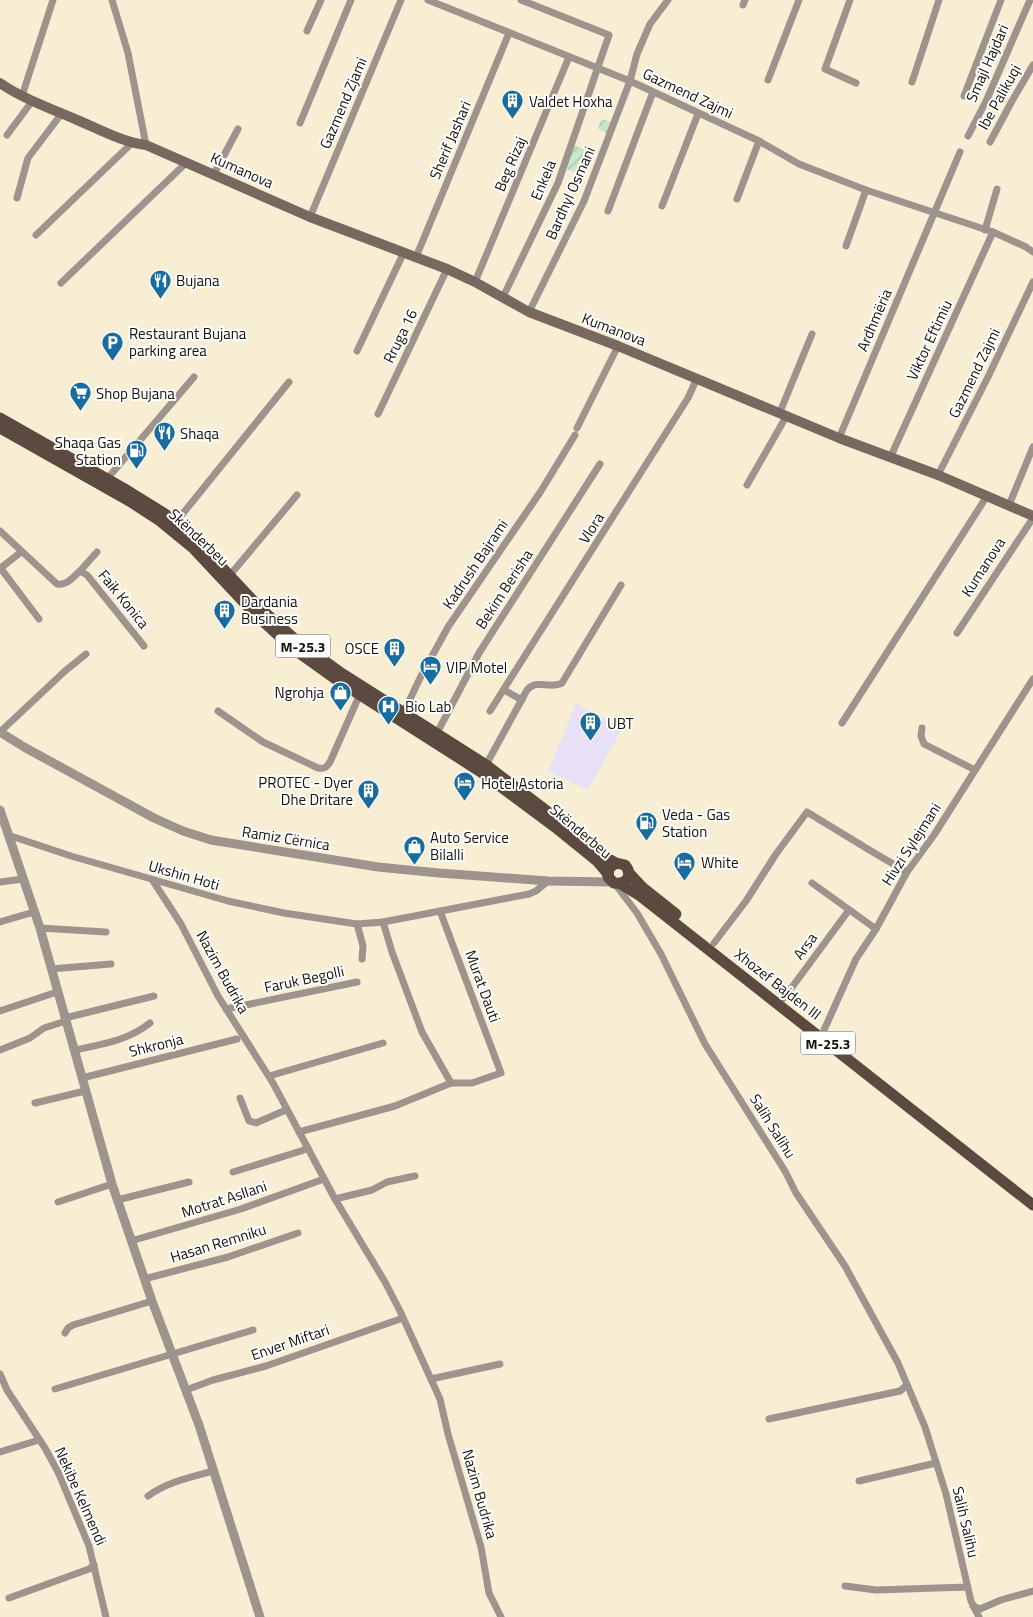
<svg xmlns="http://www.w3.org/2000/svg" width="1033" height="1617" viewBox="0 0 1033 1617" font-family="'Titillium Web',sans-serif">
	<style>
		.education { fill: #e8e0f6 }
		.garden { fill: url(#garden-furrows) }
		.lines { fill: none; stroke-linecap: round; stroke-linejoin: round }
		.minor { stroke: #9e938d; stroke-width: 7 }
		.tertiary { stroke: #9e938d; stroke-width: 9 }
		.secondary { stroke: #78685f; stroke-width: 10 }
		.primary { stroke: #5c493f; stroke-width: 11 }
		.labels { text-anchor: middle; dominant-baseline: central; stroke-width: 4; stroke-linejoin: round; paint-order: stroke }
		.shield { fill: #fff; stroke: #5a5852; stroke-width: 1 }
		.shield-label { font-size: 14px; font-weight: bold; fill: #141108 }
		.street-label { font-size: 15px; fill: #141108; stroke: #fff }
		.poi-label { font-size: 15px; fill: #141108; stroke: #fff; text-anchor: start }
	</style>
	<defs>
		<pattern id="garden-furrows" width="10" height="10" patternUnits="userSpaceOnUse" patternTransform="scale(1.25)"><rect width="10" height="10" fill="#cae6c9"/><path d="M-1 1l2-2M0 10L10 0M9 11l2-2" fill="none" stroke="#adc4ab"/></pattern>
	</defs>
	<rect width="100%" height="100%" fill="#f8eed4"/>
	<path class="education" d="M576 704 623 727 588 790 548 771Z"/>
	<g class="garden">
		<path d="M601 119 612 122 607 133 598 129Z"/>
		<path d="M574 145 586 150 577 174 567 169Z"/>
	</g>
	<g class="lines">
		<g class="minor">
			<path d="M112 0 128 53 146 145"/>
			<path d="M428 0 630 81 759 141 799 164 866 190 993 232 1026 247 1033 252"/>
			<path d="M850 0 825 69 856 83"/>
			<path d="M743 5 745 0"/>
			<path d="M307 31 321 0"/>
			<path d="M768 80 799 0"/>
			<path d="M912 82 939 0"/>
			<path d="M22 96 53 0"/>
			<path d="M964 96 1001 0"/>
			<path d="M300 123 351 0"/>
			<path d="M7 135 33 100"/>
			<path d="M968 136 987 99 1030 0"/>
			<path d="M990 142 1012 101 1033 65"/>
			<path d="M214 174 238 129"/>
			<path d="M17 198 28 158 62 113"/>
			<path d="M737 199 759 141"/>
			<path d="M662 206 698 114"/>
			<path d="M608 211 653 92"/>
			<path d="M310 217 401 0"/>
			<path d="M985 230 997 189"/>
			<path d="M36 235 132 143"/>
			<path d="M846 246 866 190"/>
			<path d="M416 257 509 33"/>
			<path d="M475 282 569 57"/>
			<path d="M61 283 187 162"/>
			<path d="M503 297 558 183 609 35 521 0"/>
			<path d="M529 312 584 201 630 81 637 54 650 24 668 0"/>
			<path d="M357 351 404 252"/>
			<path d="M780 412 812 334"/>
			<path d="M378 414 447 269"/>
			<path d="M577 428 618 346"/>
			<path d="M839 438 960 152"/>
			<path d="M890 458 993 232"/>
			<path d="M938 475 988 377 1033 282"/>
			<path d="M107 479 194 377"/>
			<path d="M747 485 787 415"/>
			<path d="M1009 505 1033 447"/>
			<path d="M176 522 289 382"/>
			<path d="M0 531 57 584C67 586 73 577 80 571L87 575 144 646"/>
			<path d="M21 552 2 567V570L39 619"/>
			<path d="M80 571 97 552"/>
			<path d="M230 575 297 495"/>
			<path d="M957 633 1033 518"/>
			<path d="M504 690 522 700"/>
			<path d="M218 711 263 742 318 768C324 769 326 768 330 762L360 694"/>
			<path d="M490 711 688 398 697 378"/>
			<path d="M404 712 420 678 448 627 541 491 575 435"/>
			<path d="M842 723 987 496"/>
			<path d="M922 728 921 736 924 744 975 770"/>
			<path d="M0 732 65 671 86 654"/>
			<path d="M437 733 479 653 600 464"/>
			<path d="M486 765 527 690C537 678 549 690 562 683L621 585"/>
			<path d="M8 835 71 856 228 901 284 913 357 924 383 922 529 894 536 891 548 881"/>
			<path d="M153 881 181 924 218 996 273 1083 335 1199 385 1282 400 1311 440 1399 448 1434 481 1547 489 1593 501 1617"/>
			<path d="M0 882 23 879"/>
			<path d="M812 883 876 929"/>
			<path d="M615 884 637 913 661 954 705 1044 785 1171 796 1193 845 1266 898 1363 925 1427 946 1494 971 1601 979 1617"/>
			<path d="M0 922 34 912"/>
			<path d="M383 922 392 952 422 1032 451 1083"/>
			<path d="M357 924 363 946 362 959"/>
			<path d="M40 928 106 932"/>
			<path d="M714 943 746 901 776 854 807 812 871 851 907 872"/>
			<path d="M51 969 111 964"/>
			<path d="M784 998 849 910"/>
			<path d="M226 1009 357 982"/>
			<path d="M0 1011 57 992"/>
			<path d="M65 1018 154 996"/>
			<path d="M824 1030 856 959 876 929 907 872 934 835 1033 679"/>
			<path d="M0 1050 30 1038 44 1028 66 1021"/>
			<path d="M75 1050C103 1044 127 1041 150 1023"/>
			<path d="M269 1076 383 1043"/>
			<path d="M82 1078 237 1039"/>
			<path d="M240 1098 249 1121 256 1123 286 1110"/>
			<path d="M35 1103 85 1091"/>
			<path d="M299 1132 395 1106 451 1083H472L501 1073 440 911"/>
			<path d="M233 1172 301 1151 308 1148"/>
			<path d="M335 1199 372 1190 387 1182 415 1176"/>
			<path d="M117 1200 189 1182"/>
			<path d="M58 1202 112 1184"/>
			<path d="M131 1241 241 1209 324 1179"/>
			<path d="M144 1279 228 1257 298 1233"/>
			<path d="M65 1333 68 1328 73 1325 152 1301"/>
			<path d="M0 1374 7 1390 45 1448 58 1472 89 1546 106 1617"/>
			<path d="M431 1379 500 1364"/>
			<path d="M55 1389 253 1330"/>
			<path d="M186 1390 213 1380 266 1366 403 1318"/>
			<path d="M769 1419 900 1391 907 1385"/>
			<path d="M0 1452 39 1440"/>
			<path d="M859 1481 936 1463"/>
			<path d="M148 1496C167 1482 191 1477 213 1471"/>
			<path d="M845 1586 876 1590 967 1587"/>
			<path d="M9 1598 89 1569 94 1565"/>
			<path d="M973 1606 980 1609 1001 1600 1033 1591"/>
		</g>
		<g class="tertiary">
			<path d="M0 732 24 747 154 818 183 831 211 840 378 867 439 873 548 881 612 882"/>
			<path d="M0 810 40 928 112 1184 152 1301 199 1425 260 1617"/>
		</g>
		<path class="secondary" d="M0 83C23 99 52 109 77 120 99 129 122 142 146 145L310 217 447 269 475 282 529 312 618 346 839 438 938 475 1033 516"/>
		<g class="primary">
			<path d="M0 418 123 488 165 514 198 542 260 608 297 641 341 673 486 765 560 821 603 856 616 863 625 865C633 875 627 885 614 883L608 877 609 868 616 863"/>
			<path d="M0 428 131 502 160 521 193 548 254 613 291 647 337 680 481 772 555 827 597 861 608 874"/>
			<path d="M629 873 642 887 676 914"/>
			<path d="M621 884 639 895 1033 1205"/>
		</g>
	</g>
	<defs>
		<symbol id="building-pin" viewBox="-11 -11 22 30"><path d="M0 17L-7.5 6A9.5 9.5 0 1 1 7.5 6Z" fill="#196d9e" stroke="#fff"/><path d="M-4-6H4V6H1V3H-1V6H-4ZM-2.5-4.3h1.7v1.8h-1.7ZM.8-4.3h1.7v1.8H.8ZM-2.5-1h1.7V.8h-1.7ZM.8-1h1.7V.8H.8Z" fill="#fff"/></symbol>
		<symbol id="restaurant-pin" viewBox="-11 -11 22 30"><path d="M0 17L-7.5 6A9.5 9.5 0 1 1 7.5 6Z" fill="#196d9e" stroke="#fff"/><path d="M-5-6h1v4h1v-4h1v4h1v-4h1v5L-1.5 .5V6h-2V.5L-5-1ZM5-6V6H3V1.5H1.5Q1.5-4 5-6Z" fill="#fff"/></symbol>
		<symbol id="parking-pin" viewBox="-11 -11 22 30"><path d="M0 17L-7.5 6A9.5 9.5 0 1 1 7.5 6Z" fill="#196d9e" stroke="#fff"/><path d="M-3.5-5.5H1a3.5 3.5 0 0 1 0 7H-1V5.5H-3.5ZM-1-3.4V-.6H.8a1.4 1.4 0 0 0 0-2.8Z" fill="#fff"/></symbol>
		<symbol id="supermarket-pin" viewBox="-11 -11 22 30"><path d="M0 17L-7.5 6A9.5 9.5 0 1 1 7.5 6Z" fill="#196d9e" stroke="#fff"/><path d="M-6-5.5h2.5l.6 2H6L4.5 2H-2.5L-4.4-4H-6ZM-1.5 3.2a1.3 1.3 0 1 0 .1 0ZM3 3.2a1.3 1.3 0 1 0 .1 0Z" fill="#fff"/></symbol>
		<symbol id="fuel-pin" viewBox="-11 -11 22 30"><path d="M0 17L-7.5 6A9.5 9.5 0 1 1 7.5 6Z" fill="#196d9e" stroke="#fff"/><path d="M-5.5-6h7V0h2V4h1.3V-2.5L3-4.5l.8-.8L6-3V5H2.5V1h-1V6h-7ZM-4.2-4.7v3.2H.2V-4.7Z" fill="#fff"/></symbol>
		<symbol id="hotel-pin" viewBox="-11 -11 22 30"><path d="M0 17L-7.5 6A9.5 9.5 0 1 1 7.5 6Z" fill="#196d9e" stroke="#fff"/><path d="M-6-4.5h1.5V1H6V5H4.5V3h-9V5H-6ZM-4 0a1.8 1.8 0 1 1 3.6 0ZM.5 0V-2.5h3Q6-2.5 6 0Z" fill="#fff"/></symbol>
		<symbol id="shop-pin" viewBox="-11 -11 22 30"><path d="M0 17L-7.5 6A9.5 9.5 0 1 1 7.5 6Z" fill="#196d9e" stroke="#fff"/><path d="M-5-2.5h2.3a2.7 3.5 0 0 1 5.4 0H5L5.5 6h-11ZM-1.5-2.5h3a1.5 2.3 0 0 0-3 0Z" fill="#fff"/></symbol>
		<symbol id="hospital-pin" viewBox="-11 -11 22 30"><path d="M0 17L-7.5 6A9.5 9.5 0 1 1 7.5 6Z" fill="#196d9e" stroke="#fff"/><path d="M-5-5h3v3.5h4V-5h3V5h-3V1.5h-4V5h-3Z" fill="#fff"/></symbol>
	</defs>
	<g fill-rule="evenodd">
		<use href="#building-pin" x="500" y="88" width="25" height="34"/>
		<use href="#restaurant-pin" x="148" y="268" width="25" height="34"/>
		<use href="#parking-pin" x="100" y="330" width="25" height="34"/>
		<use href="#supermarket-pin" x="68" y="380" width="25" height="34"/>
		<use href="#restaurant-pin" x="152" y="420" width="25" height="34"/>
		<use href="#fuel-pin" x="124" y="438" width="25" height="34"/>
		<use href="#building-pin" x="212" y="598" width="25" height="34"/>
		<use href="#building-pin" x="382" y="636" width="25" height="34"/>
		<use href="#hotel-pin" x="418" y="654" width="25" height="34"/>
		<use href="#shop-pin" x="328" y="680" width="25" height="34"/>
		<use href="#hospital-pin" x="376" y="694" width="25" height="34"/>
		<use href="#building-pin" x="578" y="710" width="25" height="34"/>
		<use href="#hotel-pin" x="452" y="770" width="25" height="34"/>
		<use href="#building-pin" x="356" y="778" width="25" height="34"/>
		<use href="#fuel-pin" x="634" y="810" width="25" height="34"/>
		<use href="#shop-pin" x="402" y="834" width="25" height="34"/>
		<use href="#hotel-pin" x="672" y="850" width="25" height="34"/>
	</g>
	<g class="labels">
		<g class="shield">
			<rect x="275.5" y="634.5" width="55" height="23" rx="4"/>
			<rect x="800.5" y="1031.5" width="55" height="23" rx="4"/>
		</g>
		<g class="shield-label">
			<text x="303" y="646">M-25.3</text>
			<text x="828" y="1043">M-25.3</text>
		</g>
		<g class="street-label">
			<text transform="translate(987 63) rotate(-66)">Smajl Hajdari</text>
			<text transform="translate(688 93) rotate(25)">Gazmend Zajmi</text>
			<text transform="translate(999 97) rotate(-61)">Ibe Palikuqi</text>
			<text transform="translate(343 103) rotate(-67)">Gazmend Zjami</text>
			<text transform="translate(450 140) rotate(-67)">Sherif Jashari</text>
			<text transform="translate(510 164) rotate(-67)">Beg Rizaj</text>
			<text transform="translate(242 170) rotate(24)">Kumanova</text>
			<text transform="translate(543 180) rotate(-67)">Enkela</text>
			<text transform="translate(570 193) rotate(-66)">Bardhyl Osmani</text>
			<text transform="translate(874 320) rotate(-67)">Ardhmëria</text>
			<text transform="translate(614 329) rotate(21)">Kumanova</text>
			<text transform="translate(400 336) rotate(-64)">Rruga 16</text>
			<text transform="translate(929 340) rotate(-65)">Viktor Eftimiu</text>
			<text transform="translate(974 373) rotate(-64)">Gazmend Zajmi</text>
			<text transform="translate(591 528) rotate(-58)">Vlora</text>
			<text transform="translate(199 537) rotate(43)">Skënderbeu</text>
			<text transform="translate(475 564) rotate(-56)">Kadrush Bajrami</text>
			<text transform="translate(983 567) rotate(-57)">Kumanova</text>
			<text transform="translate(504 589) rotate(-57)">Bekim Berisha</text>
			<text transform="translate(124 599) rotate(51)">Faik Konica</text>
			<text transform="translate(581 831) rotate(40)">Skënderbeu</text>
			<text transform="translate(286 838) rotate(9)">Ramiz Cërnica</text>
			<text transform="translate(911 844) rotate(-57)">Hivzi Sylejmani</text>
			<text transform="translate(184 875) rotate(16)">Ukshin Hoti</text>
			<text transform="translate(805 946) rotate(-54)">Arsa</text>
			<text transform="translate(223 972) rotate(61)">Nazim Budrika</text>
			<text transform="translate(304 979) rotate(-12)">Faruk Begolli</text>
			<text transform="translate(778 984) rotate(38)">Xhozef Bajden III</text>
			<text transform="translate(483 986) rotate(70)">Murat Dauti</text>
			<text transform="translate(156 1045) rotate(-14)">Shkronja</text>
			<text transform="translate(773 1126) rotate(58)">Salih Salihu</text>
			<text transform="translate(224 1199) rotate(-18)">Motrat Asllani</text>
			<text transform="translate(218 1243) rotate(-17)">Hasan Remniku</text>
			<text transform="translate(290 1342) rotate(-19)">Enver Miftari</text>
			<text transform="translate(480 1494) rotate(74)">Nazim Budrika</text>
			<text transform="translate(81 1496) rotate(66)">Nekibe Kelmendi</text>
			<text transform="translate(966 1522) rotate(77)">Salih Salihu</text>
		</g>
		<g class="poi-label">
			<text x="529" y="101">Valdet Hoxha</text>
			<text x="176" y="280">Bujana</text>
			<text x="129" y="333">Restaurant Bujana<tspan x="129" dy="17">parking area</tspan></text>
			<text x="96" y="393">Shop Bujana</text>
			<text x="180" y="433">Shaqa</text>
			<text x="121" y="442" text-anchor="end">Shaqa Gas<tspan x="121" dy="17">Station</tspan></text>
			<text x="241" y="601">Dardania<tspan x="241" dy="17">Business</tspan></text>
			<text x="379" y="648" text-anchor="end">OSCE</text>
			<text x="446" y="667">VIP Motel</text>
			<text x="324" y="692" text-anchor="end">Ngrohja</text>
			<text x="405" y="706">Bio Lab</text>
			<text x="607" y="723">UBT</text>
			<text x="353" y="782" text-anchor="end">PROTEC - Dyer<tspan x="353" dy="17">Dhe Dritare</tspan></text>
			<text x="481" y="783">Hotel Astoria</text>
			<text x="662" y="814">Veda - Gas<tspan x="662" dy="17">Station</tspan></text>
			<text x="430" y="837">Auto Service<tspan x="430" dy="17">Bilalli</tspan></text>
			<text x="701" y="862">White</text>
		</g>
	</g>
</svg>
